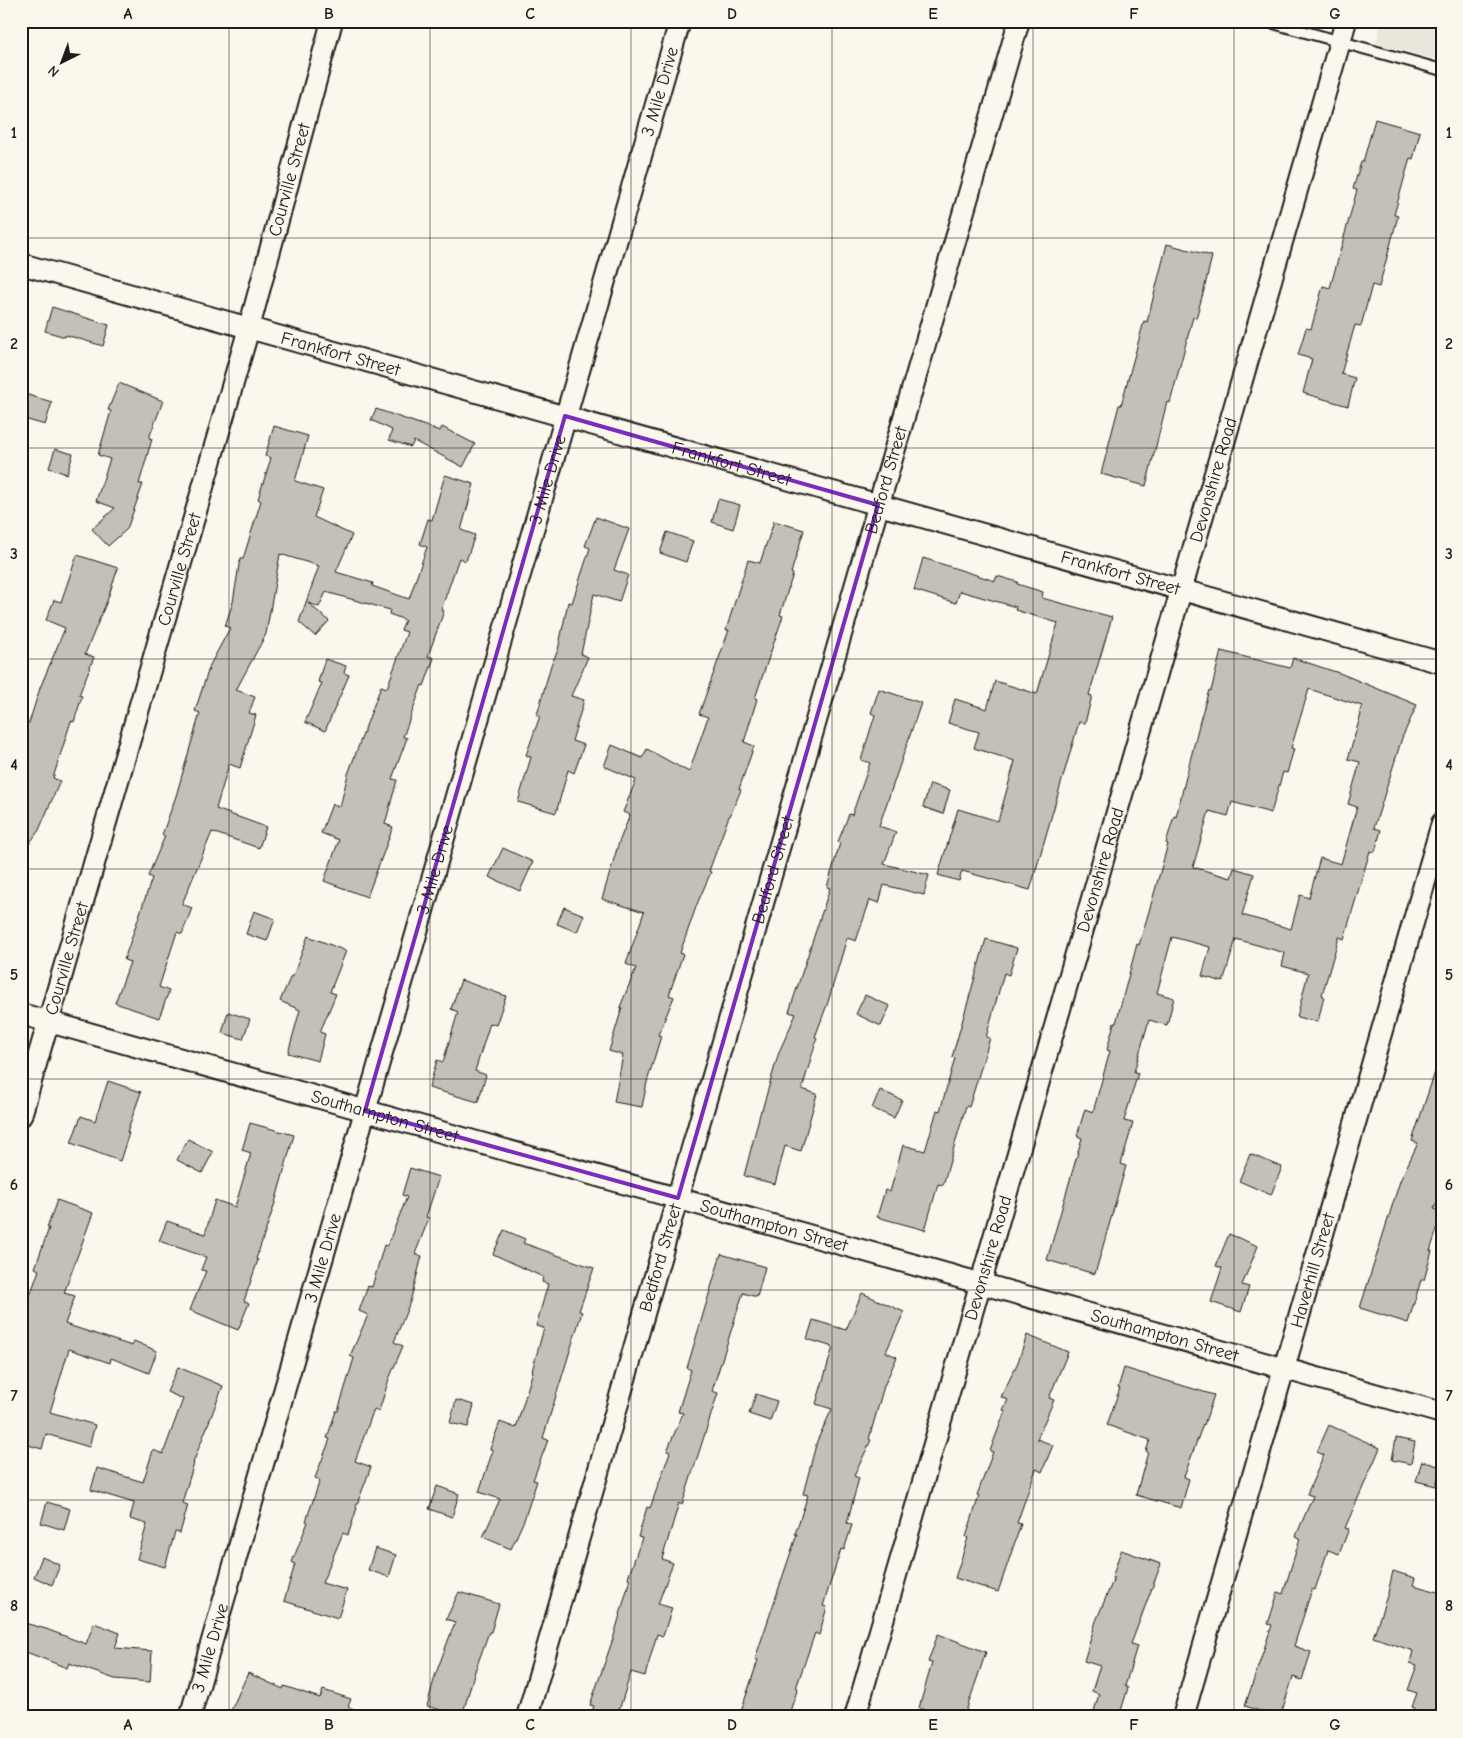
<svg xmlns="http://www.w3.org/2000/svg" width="1463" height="1738" viewBox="0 0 1463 1738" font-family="'Comic Neue',sans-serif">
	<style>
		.built { fill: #eae6dc }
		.building { fill: #c3c0b8; stroke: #1c1c1c; fill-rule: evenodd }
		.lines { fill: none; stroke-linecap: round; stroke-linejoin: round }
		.lane-casing { stroke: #1c1c1c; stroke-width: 14 }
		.street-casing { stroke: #1c1c1c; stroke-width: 24 }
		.lane { stroke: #fbf7ec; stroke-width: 10 }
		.street { stroke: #fbf7ec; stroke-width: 20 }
		.marked { fill: none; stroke: #7b2cbf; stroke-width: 4; stroke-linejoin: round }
		.grid { fill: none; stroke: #1c1c1c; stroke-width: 1; stroke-opacity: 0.55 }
		.labels { text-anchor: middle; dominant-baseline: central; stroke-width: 4; stroke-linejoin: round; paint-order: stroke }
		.street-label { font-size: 18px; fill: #1c1c1c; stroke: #fbf7ec }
		.neatline { fill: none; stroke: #1c1c1c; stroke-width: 2 }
		.grid-label { font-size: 16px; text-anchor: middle; font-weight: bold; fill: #1c1c1c }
	</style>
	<rect width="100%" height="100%" fill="#fbf7ec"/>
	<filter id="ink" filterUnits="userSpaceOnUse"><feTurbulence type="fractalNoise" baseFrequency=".02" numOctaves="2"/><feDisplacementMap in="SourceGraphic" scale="10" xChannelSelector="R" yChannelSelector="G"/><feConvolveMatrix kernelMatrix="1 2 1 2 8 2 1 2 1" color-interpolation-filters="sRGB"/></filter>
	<g filter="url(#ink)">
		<path class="built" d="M1382 21H1442V61L1376 43Z"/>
		<g class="building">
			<path d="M1375 119 1420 132 1413 159 1410 158 1394 215 1398 216 1379 287 1372 285 1361 326 1355 325 1341 374 1355 378 1348 406 1303 393 1312 359 1298 355 1306 328 1311 329 1323 286 1330 288 1357 190 1353 189 1361 162H1363Z"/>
			<path d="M1167 244 1212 256 1204 290 1196 318 1193 317 1170 403 1167 402 1146 486 1101 474 1119 405H1121L1144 321 1147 322Z"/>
			<path d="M52 307 109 325 103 346 66 335 65 337 45 331Z"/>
			<path d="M119 383 163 401 149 438 152 439 139 484H143L127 529 108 546 92 529 115 508 96 501 110 459 98 455 111 411 108 410Z"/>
			<path d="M21 393 52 402 45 425 21 418Z"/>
			<path d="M376 409 440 431 442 427 475 444 463 467 414 441 411 447 389 440 392 430 371 420Z"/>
			<path d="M274 426 308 436 295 481 323 490 314 517 352 535 336 572 373 583 372 586 409 599 427 547 420 544 428 519 432 520 445 475 474 484 461 530 475 535 466 561 459 558 441 610 444 611 428 656 434 658 424 686 422 685 403 737 407 738 392 779 397 780 385 824 393 827 367 897 324 881 339 840 321 833 332 804 340 807 348 774 381 686 387 688 407 632 401 630 405 620 389 614 390 610 326 592 319 607 308 603 329 621 315 636 299 622 319 566 280 554 266 634 236 690 255 697 249 713 256 715 240 768 229 764 216 809 266 827 259 848 212 832 182 904 192 908 182 934 177 932 159 987 169 991 159 1018 115 1003 130 962 124 960 152 878 148 876 165 836 162 835 176 796 200 713 195 711 210 665 230 628 225 626 233 602 240 559H243L261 501 258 499 271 458 265 456Z"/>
			<path d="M55 449 73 454 67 474 49 468Z"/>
			<path d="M718 499 740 505 733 529 712 522Z"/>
			<path d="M596 517 629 529 614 570 628 575 619 602 594 594 581 654 588 657 571 696 584 700 572 741 584 745 574 773 568 770 556 813 518 802 531 757 526 755 540 716 537 715 551 665 558 650 568 602 572 603 590 548 585 546Z"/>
			<path d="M774 521 804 530 791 573 793 574 780 615 783 616 755 698 757 699 744 742 754 746 739 789 741 790 730 816H729L709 871 711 872 697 904 680 953 683 954 669 995 674 997 658 1035 661 1036 647 1082 642 1107 614 1102 623 1055 609 1051 622 1008 620 1007 636 968 626 964 644 912 602 899 619 842 630 815 623 812 636 780 604 766 612 745 642 758 647 749 689 772 708 717 699 714 729 630H726L748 560 760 563Z"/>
			<path d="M667 532 693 541 686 562 660 553Z"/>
			<path d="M77 555 118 568 107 601 85 654 94 657 79 695 82 696 74 722 71 721 53 778 60 781 39 830 21 855V720L29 723 40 688 65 628 46 620 54 600 61 602Z"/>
			<path d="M923 558 995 581 997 576 1018 582 1017 584 1043 592 1042 598 1112 617 1089 695 1092 696 1085 723 1079 722 1030 890 962 871 959 881 938 875 958 809 998 821 1015 761 974 748 979 732 948 723 955 699 987 709 995 681 1037 694 1058 623 1015 610 1016 607 960 591 956 603 914 590Z"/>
			<path d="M1221 651 1290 668 1293 658 1342 674 1417 705 1402 738 1374 828 1381 830 1375 852 1370 851 1344 939 1339 937 1322 995 1324 996 1318 1022 1297 1017 1308 973 1282 966 1285 953 1236 939 1223 982 1202 976 1210 947 1172 937 1157 993 1174 998 1167 1025 1149 1020 1134 1072 1138 1073 1124 1121 1133 1123 1121 1164 1126 1166 1095 1274 1047 1260 1082 1138 1077 1136 1085 1109 1093 1112 1110 1051 1107 1050 1114 1023H1116L1137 944 1139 945 1152 901 1168 844 1166 843 1174 816 1176 817 1201 717 1209 690 1211 691ZM1309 689 1362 706 1359 713 1361 714 1348 759 1360 762 1348 804 1357 807 1341 864 1320 858 1309 898 1300 895 1291 929 1242 915 1254 874 1234 868 1231 878 1193 867 1209 811 1228 816 1232 802 1271 813 1283 772 1287 773 1294 749 1291 748Z"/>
			<path d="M325 659 346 666 344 673 349 675 325 731 305 722 322 683 318 682Z"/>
			<path d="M879 689 921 703 879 826 896 832 884 864 929 875 924 895 884 885 879 903 870 900 856 941 847 938 828 1002 815 1037 817 1038 802 1089 817 1094 801 1151 785 1146 775 1184 744 1176 761 1110H762L779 1052 796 1014 789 1012 830 888 827 887 840 843 838 842 849 814 852 815 870 763 861 760 875 715 871 713Z"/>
			<path d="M930 784 950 790 943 814 923 807Z"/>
			<path d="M503 848 533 862 520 891 489 877Z"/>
			<path d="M564 907 584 915 577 932 557 924Z"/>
			<path d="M254 911 275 919 267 941 246 934Z"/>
			<path d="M308 936 346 951 330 992 336 994 320 1032 325 1034 318 1061 288 1053 300 1010 280 1001 291 976H293Z"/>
			<path d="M986 939 1017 948 1009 975 1004 973 986 1037 990 1038 969 1107 966 1106 943 1185 938 1184 925 1230 877 1217 885 1190 890 1192 903 1145 925 1151 937 1110 940 1111 955 1058 952 1057Z"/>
			<path d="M461 980 506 996 496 1025 490 1023 475 1071 486 1075 478 1102 429 1088 437 1060 443 1062 458 1012 451 1009Z"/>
			<path d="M865 995 890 1006 881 1026 856 1014Z"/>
			<path d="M228 1012 250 1019 243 1039 222 1033Z"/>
			<path d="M1439 1060H1442V1192L1434 1209 1442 1211V1214L1430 1251H1432L1424 1280H1421L1408 1323 1360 1308 1400 1181 1418 1143 1412 1141Z"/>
			<path d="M108 1081 141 1092 127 1132 129 1133 120 1161 71 1143 81 1116 95 1121Z"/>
			<path d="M880 1090 902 1100 894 1118 872 1108Z"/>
			<path d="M250 1123 294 1135 275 1203 256 1259 258 1260 244 1301 249 1303 238 1330 190 1310 206 1271 201 1270 206 1257 159 1241 167 1221 205 1234 215 1200 235 1207 251 1153 242 1150Z"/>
			<path d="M188 1139 213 1152 202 1173 177 1160Z"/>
			<path d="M1250 1154 1282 1167 1271 1195 1239 1181Z"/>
			<path d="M410 1168 439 1177 426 1217 429 1218 415 1254 422 1256 410 1302 394 1342 403 1346 389 1379 379 1411 374 1409 355 1461 371 1467 356 1507 357 1508 348 1535 343 1533 322 1583 347 1590 338 1618 284 1601 295 1564 292 1562 308 1522 306 1521 320 1480 315 1478 330 1439 327 1438 336 1411H338L354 1358 350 1356 368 1315 359 1311 368 1286 372 1287 384 1245 387 1246 407 1197 402 1195Z"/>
			<path d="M57 1200 93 1213 64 1293 75 1296 65 1324 132 1346 134 1341 157 1351 149 1373 111 1358 110 1363 69 1349 50 1412 95 1425 89 1447 46 1434 42 1449 21 1443V1321L39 1270 35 1268 49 1228H47Z"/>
			<path d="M504 1230 525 1239 523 1243 594 1268 579 1311 582 1312 543 1438 548 1440 533 1480 537 1481 524 1520 511 1549 483 1537 500 1499 479 1492 493 1450 490 1449 500 1422 516 1428 533 1371H532L544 1328 536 1326 548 1284 542 1282 543 1277 493 1254Z"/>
			<path d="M1229 1234 1258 1246 1242 1285 1249 1287 1241 1312 1211 1302 1222 1268 1216 1266Z"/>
			<path d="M721 1254 765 1267 757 1297 743 1293 712 1391 718 1393 682 1505 679 1503 662 1559 673 1563 658 1604 672 1608 663 1636 657 1634 645 1676 631 1672 617 1717H589L594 1706 590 1705 614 1636 630 1579 628 1578 642 1538 638 1537 647 1507 650 1508 670 1452 667 1451 683 1413 678 1412 691 1370 687 1368Z"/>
			<path d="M862 1293 904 1312 886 1352 897 1357 884 1386 869 1439 871 1440 854 1476 859 1478 847 1523 852 1525 844 1550 841 1549 823 1606 827 1607 819 1635 815 1633 796 1688H798L788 1717H739L758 1660 755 1659 797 1534H795L808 1495 803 1494 817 1441 832 1409 816 1404 833 1347 807 1339 813 1320 846 1330Z"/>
			<path d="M1027 1335 1068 1352 1049 1398 1054 1400 1037 1439 1053 1445 1042 1472 1036 1469 1017 1523 1021 1524 998 1592 955 1578 968 1538 966 1537 979 1496 977 1495 993 1452 990 1451 1005 1411 1003 1410 1008 1400 1001 1397 1018 1362Z"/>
			<path d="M178 1367 223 1386 193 1463H194L182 1503 188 1505 180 1533 175 1532 165 1567 137 1559 147 1524 130 1519 134 1503 91 1490 97 1468 143 1482 153 1450 163 1454 183 1399 167 1392Z"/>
			<path d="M1124 1368 1214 1395 1204 1425 1203 1424 1184 1477 1189 1479 1181 1508 1136 1495 1148 1452 1146 1451 1150 1440 1107 1425 1120 1388H1118Z"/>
			<path d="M756 1394 777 1401 770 1421 749 1414Z"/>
			<path d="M456 1400 474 1405 468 1427 450 1423Z"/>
			<path d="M1329 1425 1380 1448 1345 1528 1349 1529 1339 1554 1328 1550 1315 1590 1312 1589 1294 1646 1311 1652 1302 1680 1293 1677 1280 1717H1278L1245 1706 1272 1625 1268 1624 1278 1592 1283 1594 1300 1538 1296 1536 1313 1496 1307 1494 1324 1455 1317 1452Z"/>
			<path d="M1396 1438 1415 1442 1411 1464 1392 1460Z"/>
			<path d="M1422 1461 1441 1467 1436 1486 1416 1481Z"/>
			<path d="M437 1486 459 1494 452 1517 429 1509Z"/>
			<path d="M47 1502 70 1509 64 1530 41 1523Z"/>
			<path d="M375 1548 396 1555 389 1577 368 1570Z"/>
			<path d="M1121 1550 1161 1564 1131 1644 1137 1646 1125 1686 1128 1688 1119 1717H1111L1094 1711 1099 1694 1092 1691 1100 1666 1084 1661 1096 1621 1114 1578H1112Z"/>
			<path d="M42 1557 60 1565 52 1585 34 1577Z"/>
			<path d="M1393 1571 1415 1578 1413 1585 1442 1593V1717H1412L1414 1708 1412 1707 1417 1693 1408 1690 1417 1665 1410 1663 1413 1651 1373 1637 1388 1593Z"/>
			<path d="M459 1592 499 1604 491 1632H489L475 1671 462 1716 427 1706 435 1676 455 1622 446 1619Z"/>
			<path d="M21 1622 46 1629 86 1644 94 1623 120 1633 115 1648 152 1651 150 1682 115 1679 69 1663 67 1668 21 1650Z"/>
			<path d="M938 1634 986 1652 964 1717H947L919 1708 932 1663 928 1662Z"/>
			<path d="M248 1673 283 1689 284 1686 320 1698 323 1690 351 1699 348 1707 366 1713V1717H228Z"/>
		</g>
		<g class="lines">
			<defs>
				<path id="lane" d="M1266 21 1442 70"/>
				<g id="street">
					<path id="s1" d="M21 264 1442 663"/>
					<path id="s2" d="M21 1014 1442 1413"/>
					<path id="s3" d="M21 1116 249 328 332 21"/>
					<path id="s4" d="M190 1717 680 21"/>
					<path id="s5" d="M527 1717 1019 21"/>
					<path id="s6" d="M855 1717 1346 21"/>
					<path id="s7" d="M1183 1717 1442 823"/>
				</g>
			</defs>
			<use href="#lane" class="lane-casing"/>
			<use href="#street" class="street-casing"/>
			<use href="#lane" class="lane"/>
			<use href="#street" class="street"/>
		</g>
	</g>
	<path class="marked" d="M565 416 878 505 678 1198 365 1111Z"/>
	<path class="grid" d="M229 21V1717M430 21V1717M631 21V1717M832 21V1717M1033 21V1717M1234 21V1717M21 238H1442M21 448H1442M21 659H1442M21 869H1442M21 1079H1442M21 1290H1442M21 1500H1442"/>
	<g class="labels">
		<g class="street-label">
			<text stroke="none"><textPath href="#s4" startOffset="1692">3 Mile Drive</textPath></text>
			<text stroke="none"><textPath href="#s3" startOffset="974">Courville Street</textPath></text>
			<text stroke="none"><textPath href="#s1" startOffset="332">Frankfort Street</textPath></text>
			<text stroke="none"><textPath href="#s1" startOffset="738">Frankfort Street</textPath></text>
			<text stroke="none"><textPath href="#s4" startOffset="1288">3 Mile Drive</textPath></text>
			<text stroke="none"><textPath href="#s5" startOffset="1288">Bedford Street</textPath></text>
			<text stroke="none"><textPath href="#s6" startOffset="1288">Devonshire Road</textPath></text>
			<text stroke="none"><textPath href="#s3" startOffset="569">Courville Street</textPath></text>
			<text stroke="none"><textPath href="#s1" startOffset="1142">Frankfort Street</textPath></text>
			<text stroke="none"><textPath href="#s4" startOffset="882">3 Mile Drive</textPath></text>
			<text stroke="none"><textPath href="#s5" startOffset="882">Bedford Street</textPath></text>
			<text stroke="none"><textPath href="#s6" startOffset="882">Devonshire Road</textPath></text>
			<text stroke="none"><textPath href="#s3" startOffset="164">Courville Street</textPath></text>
			<text stroke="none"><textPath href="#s2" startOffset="378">Southampton Street</textPath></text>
			<text stroke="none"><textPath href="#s2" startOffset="782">Southampton Street</textPath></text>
			<text stroke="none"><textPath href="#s4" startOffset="478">3 Mile Drive</textPath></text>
			<text stroke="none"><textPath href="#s5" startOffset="478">Bedford Street</textPath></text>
			<text stroke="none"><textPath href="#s6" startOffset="478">Devonshire Road</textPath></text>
			<text stroke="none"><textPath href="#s7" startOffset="465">Haverhill Street</textPath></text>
			<text stroke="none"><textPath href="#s2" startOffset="1188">Southampton Street</textPath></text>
			<text stroke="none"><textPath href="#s4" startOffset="72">3 Mile Drive</textPath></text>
		</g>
	</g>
	<rect width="1463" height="1738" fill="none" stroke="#fbf7ec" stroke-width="55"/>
	<g transform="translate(62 62) rotate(222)" stroke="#fbf7ec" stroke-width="4" paint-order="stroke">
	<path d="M0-4L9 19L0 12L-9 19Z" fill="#1c1c1c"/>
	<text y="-8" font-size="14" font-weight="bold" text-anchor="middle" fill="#1c1c1c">N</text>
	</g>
	<rect x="28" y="28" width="1408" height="1682" class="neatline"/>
	<g class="grid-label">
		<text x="128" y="19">A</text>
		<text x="329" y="19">B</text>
		<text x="530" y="19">C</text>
		<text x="732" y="19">D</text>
		<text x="933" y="19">E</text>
		<text x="1134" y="19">F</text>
		<text x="1335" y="19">G</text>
		<text x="14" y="138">1</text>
		<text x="1449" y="138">1</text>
		<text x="14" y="349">2</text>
		<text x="1449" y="349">2</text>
		<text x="14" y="559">3</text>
		<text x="1449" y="559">3</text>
		<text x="14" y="770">4</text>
		<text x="1449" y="770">4</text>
		<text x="14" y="980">5</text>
		<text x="1449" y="980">5</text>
		<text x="14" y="1190">6</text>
		<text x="1449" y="1190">6</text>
		<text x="14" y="1401">7</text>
		<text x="1449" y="1401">7</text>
		<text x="14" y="1611">8</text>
		<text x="1449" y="1611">8</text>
		<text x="128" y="1730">A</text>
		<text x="329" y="1730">B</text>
		<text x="530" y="1730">C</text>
		<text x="732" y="1730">D</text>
		<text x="933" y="1730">E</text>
		<text x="1134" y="1730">F</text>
		<text x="1335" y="1730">G</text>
	</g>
</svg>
